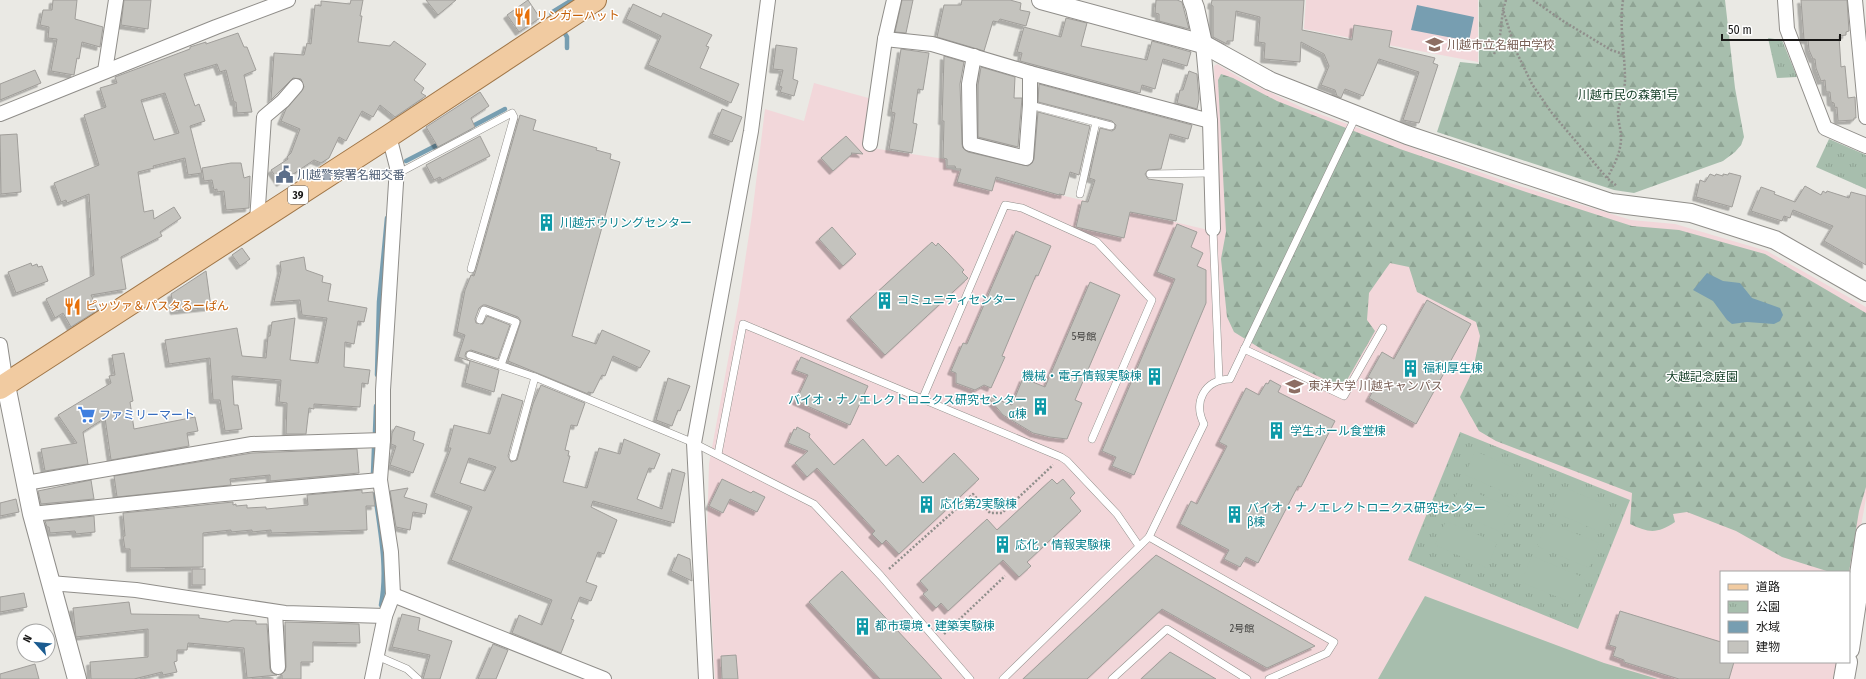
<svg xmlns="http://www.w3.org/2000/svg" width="1866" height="679" viewBox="0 0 1866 679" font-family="'Fira Sans Condensed','Noto Sans JP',sans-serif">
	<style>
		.education { fill: #f2d7da }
		.forest { fill: url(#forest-firs) }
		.park { fill: url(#park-tufts) }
		.garden { fill: #a7bead }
		.water { fill: #779eb1 }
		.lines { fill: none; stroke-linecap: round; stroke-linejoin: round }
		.stream { stroke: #779eb1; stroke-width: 4.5 }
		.building { fill: #c4c3be; stroke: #a09e9a; fill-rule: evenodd; filter: url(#shadow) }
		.service-casing { stroke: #908e8a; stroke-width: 8 }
		.minor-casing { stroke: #908e8a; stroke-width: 16 }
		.tertiary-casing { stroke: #908e8a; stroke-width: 20 }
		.secondary-casing { stroke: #908e8a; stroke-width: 22 }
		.primary-casing { stroke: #a07648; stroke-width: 24 }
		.path { stroke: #908f8c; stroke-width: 2.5; stroke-dasharray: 2 2; stroke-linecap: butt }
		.service { stroke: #fff; stroke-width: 7 }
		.minor { stroke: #fff; stroke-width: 14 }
		.tertiary { stroke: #fff; stroke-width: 18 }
		.secondary { stroke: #fff; stroke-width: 20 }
		.primary { stroke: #f1cba1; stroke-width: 22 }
		.labels { text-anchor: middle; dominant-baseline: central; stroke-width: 3; stroke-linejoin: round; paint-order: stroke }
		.number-label { font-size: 10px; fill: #444341 }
		.shield { fill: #fff; stroke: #5e5d5d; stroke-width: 1 }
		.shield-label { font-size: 11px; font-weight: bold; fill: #191817 }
		.food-label { font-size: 12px; fill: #c56008; stroke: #fff; text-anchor: start }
		.education-label { font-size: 12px; fill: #785e54; stroke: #fff; text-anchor: start }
		.park-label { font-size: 12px; fill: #0c381f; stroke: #fff }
		.service-label { font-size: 12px; fill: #4e5e75; stroke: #fff; text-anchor: start }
		.culture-label { font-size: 12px; fill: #0d838f; stroke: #fff; text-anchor: start }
		.shop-label { font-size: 12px; fill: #366cbe; stroke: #fff; text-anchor: start }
	</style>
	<defs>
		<pattern id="forest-firs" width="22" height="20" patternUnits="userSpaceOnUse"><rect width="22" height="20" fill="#a7bead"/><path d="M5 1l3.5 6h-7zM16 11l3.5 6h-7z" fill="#8fa394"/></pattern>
		<pattern id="park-tufts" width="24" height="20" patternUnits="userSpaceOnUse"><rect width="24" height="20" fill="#a7bead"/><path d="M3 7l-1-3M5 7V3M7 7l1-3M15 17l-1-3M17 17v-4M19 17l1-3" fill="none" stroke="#8fa394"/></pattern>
		<filter id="shadow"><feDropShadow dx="-3.5" dy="3.5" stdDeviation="0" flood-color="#0004"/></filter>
	</defs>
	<rect width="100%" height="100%" fill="#eae9e4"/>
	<g class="education">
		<path d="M1306 0H1478V62L1304 29Z"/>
		<path d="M1217 64 1242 79 1303 108 1510 183 1631 220 1675 224 1767 251 1866 307V498L1849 594V572H1721V662H1838L1835 679H715L707 536 709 464 739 300 752 215 765 109 804 121 814 83 872 99 865 147 945 159 946 168 1221 233 1214 66Z"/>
	</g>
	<g class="forest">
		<path d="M1479 0H1725L1735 88 1744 137 1741 145 1735 152 1723 161 1634 193 1614 190 1437 132 1460 62 1479 64Z"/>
		<path d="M1221 74 1233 78 1277 101 1400 149 1526 192 1632 226 1679 230 1765 254 1866 313V487L1859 511 1849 572H1830L1782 557 1736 531 1687 512 1673 514 1675 522C1657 534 1649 533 1630 524L1632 493 1496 441 1479 431 1460 397 1473 370 1480 336 1476 322 1417 292 1409 267 1390 263 1369 293 1367 320 1375 331 1347 380 1336 385 1263 350 1234 332 1227 317 1221 259 1226 232 1218 80Z"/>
	</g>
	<g class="park">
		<path d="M1768 38 1782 40 1797 77 1777 78Z"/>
		<path d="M1829 139 1866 155V189L1816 167Z"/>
		<path d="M1460 432 1630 500 1578 629 1408 560Z"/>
	</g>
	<g class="garden">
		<path d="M1475 451 1526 473 1516 497 1465 475Z"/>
		<path d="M1460 486 1512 508 1501 532 1450 510Z"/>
		<path d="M1561 486 1613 508 1603 533 1551 511Z"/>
		<path d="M1446 521 1497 543 1487 568 1435 545Z"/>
		<path d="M1547 522 1599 543 1589 568 1537 546Z"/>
		<path d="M1532 556 1585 578 1575 604 1521 582Z"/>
		<path d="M1425 596 1604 663 1658 679H1378Z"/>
	</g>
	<g class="water">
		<path d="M1417 5 1474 17 1469 41 1411 30Z"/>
		<path d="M1707 273 1723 281 1740 283 1752 298 1780 308 1783 315 1780 321 1774 324 1747 322 1732 324 1727 320 1713 301 1693 290Z"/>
	</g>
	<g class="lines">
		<g class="stream">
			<path d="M555 20 551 13 572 0"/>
			<path d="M562 29 567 37V48"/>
			<path d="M469 128 505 109"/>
			<path d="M406 161 441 143"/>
			<path d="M377 375 379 302 387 218"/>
			<path d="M375 432 376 406"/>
			<path d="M373 474 374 448"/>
			<path d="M375 494C380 531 388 568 381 605"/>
		</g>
	</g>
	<g class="building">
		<path d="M53 0H77L75 19 103 27 100 47 82 42 79 59 77 58 74 75 51 71 57 39 48 38 49 27 40 25 43 10H52Z"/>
		<path d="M124 0H151L148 29 121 25Z"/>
		<path d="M351 0H363L360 16H362L358 42 390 46 394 41 426 64 414 80 424 88 421 93 426 96 395 117 380 105 373 117 362 111 346 141 339 137 329 158 321 163 314 160 280 183 271 170 288 159 287 157 291 153 300 129 281 121 286 109 304 87 301 79 293 78 271 100 274 53 304 55 307 43 311 44 315 5 321 6V1L350 4Z"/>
		<path d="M426 0H456L438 15Z"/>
		<path d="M528 0 540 18 519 32 507 15Z"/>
		<path d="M902 0H913L906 33 895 32Z"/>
		<path d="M962 0H1010L1021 3 1020 10 1030 12 1026 26 1000 19 998 22 993 21 984 51 937 37 944 5H961Z"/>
		<path d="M1156 0H1177L1182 2 1189 29 1159 21V14L1155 13Z"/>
		<path d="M1212 0H1304L1302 30 1352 40 1354 25 1392 31 1389 47 1435 58 1433 63 1438 65 1419 123 1403 120 1419 72 1379 59 1363 96 1345 89 1341 98 1337 96 1335 90 1321 85 1329 66 1324 54 1301 42 1300 62 1264 59 1265 43 1258 42 1260 17 1236 11 1233 41H1227V44L1213 37V6L1211 5Z"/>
		<path d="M1801 0H1847L1849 31 1846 32V35L1839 36 1841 67 1845 66 1848 98 1855 97 1856 118H1854V120L1838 121 1837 107 1835 108 1834 103 1831 102 1830 92H1826L1825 80 1821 81 1816 68 1815 59H1813L1809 50 1808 40H1804Z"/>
		<path d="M633 4 661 17 663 13 712 35 706 46 709 47 700 68 739 84 731 103 648 65 661 36 626 19Z"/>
		<path d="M1066 18 1087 23 1081 46 1147 60 1152 41 1191 52 1187 66 1163 59 1155 89 1142 85 1140 93 1020 61 1022 53 1017 52 1024 27 1061 37Z"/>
		<path d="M238 33 244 47H247L256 70 244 75 252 112 237 113 236 102H234L226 70 220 72 217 64 184 74 195 106 199 104 205 121 190 126 202 173 188 175 185 158 153 166 154 168 138 172 144 212 153 210 154 219 174 207 181 218 160 232 162 236 121 257 126 289 91 295 98 310 71 327 63 313 55 318 46 299 94 275 89 194 67 203 66 200 61 202 54 183 99 165 84 115 106 107 100 88 117 83 115 77 190 49V47L206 42V44ZM165 93 179 133 154 140 141 100Z"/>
		<path d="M776 45 797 48 793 79 798 81 794 96 780 92 782 87 779 86 783 70 773 69Z"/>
		<path d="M901 49 929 53 923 90 918 89 913 123 917 124 912 153 889 149 895 113 891 112Z"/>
		<path d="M944 56 964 62 960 84 962 144 963 148 968 152 1028 166 1032 163 1034 159 1038 112 1090 126 1079 175 1070 172 1064 195 1059 194V195L996 177 992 191 957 182 961 169H956L955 166H947V159L943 158 944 121H942Z"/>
		<path d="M981 67 1015 77 1014 98H1022L1018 147 978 137V85Z"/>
		<path d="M35 70 41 83 0 100V84Z"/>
		<path d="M1189 71 1197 74 1199 99 1197 109 1177 103 1180 90H1183Z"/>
		<path d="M1039 84 1192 125 1188 139 1170 134 1161 169 1148 170 1145 174 1148 179 1183 184 1176 221 1130 212 1124 238 1076 227 1082 201 1088 202 1095 180 1089 178 1100 128 1112 131 1115 129 1116 125 1112 121 1038 102Z"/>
		<path d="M480 92 489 106 471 118 475 127 438 147 426 127Z"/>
		<path d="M722 109 742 117 732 142 712 134Z"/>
		<path d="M520 115 536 120 533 130 597 148 596 150 611 154 610 159 620 162 572 336 596 344 602 330 650 351 640 368 613 356 605 376 602 375 593 393 588 392V394L508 361 521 321 518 317 486 305H483L479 308 475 319 476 323 483 324 487 316 510 325 498 359 471 350 466 352 465 356 468 360 499 370 494 392 465 383 470 361 458 357 465 335 457 332 465 290 471 275 474 276 476 270Z"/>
		<path d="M17 134 21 192 1 194 0 135Z"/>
		<path d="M480 136 490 156 442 180 440 177 434 180 426 165Z"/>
		<path d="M846 136 863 154 851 153 852 154 833 171 821 158Z"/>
		<path d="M231 163H241L244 178 250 176 249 208 226 210 224 191 217 192V189L214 190 212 180 204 181 202 168Z"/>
		<path d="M1729 173 1741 176 1732 207 1696 197 1700 180 1705 182 1710 174 1715 176 1716 174 1723 176V174L1728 175Z"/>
		<path d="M1805 186 1821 195 1823 191 1826 193 1827 191 1849 198 1851 192 1866 196V265L1824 241 1833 226 1793 210 1790 218 1784 216 1782 221 1751 211 1761 187 1775 192 1774 194 1795 202Z"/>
		<path d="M1177 224 1197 232 1191 247 1203 253 1197 266 1206 270V303L1134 475 1112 466 1116 457 1102 451 1175 279 1157 272Z"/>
		<path d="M832 227 856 254 843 266 819 239Z"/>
		<path d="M1016 231 1051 246 1038 276 1036 275 1002 356 1005 357 991 388 984 385 975 390 956 383V373L951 371 963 343 967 344Z"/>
		<path d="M932 242 936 246 938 243 949 254 964 270 962 272 968 278 885 355 850 317Z"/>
		<path d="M242 248 250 259 240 266 232 255Z"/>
		<path d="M304 257 306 270 323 276 322 282 331 284 328 301 367 308 364 322 358 321 354 344 345 342 344 367 370 370 368 384 362 383 360 407 314 404V409L309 408 306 434H286L287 403 279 402 281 380 232 376 234 405H238L242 429 225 431 220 400H213L210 358 169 364 165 340 237 328 242 356 266 358 268 336H270L272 322 295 318 290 360 318 363 327 318 302 315 300 300 274 302 281 270 280 262Z"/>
		<path d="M31 263 32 266 37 264 38 267 42 266 48 281 16 293 8 272Z"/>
		<path d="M206 271 211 307 174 311 171 294Z"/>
		<path d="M1090 282 1120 295 1075 400 1082 403 1067 439 1050 437 1033 433 1003 415 987 396 1012 405 1023 378 1045 387Z"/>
		<path d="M1427 300 1471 324 1416 424 1369 398 1378 382 1368 377 1382 352 1394 359Z"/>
		<path d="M124 353 133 401 130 402 134 429 195 417 198 431 187 433 189 446 111 460 105 418 83 432 88 464 45 471 41 449 77 443 58 415 111 383 109 376 115 375 112 355Z"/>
		<path d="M801 357 868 386 850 425 796 401 808 375 795 370Z"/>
		<path d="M668 378 690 386 680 411 678 410 672 426 656 420Z"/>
		<path d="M1270 380 1281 386 1278 392 1335 421 1301 487 1298 486 1258 563 1246 557 1240 567 1224 559 1229 550 1180 524 1191 501 1197 504 1227 446 1219 442 1246 388 1259 395 1266 383 1268 384Z"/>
		<path d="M541 385 585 403 577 426 571 425 565 450 569 451 568 456H570L563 482 587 488 599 448 620 454 624 439 660 454 654 469 649 468 637 499 662 509 672 469 685 473 674 523 593 501 591 507 617 520 604 554 598 552 586 582 597 586 591 601 580 597 571 619 574 620 561 653 512 633 519 615 542 625 552 600 451 560 472 507 434 493 451 448H448L454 425 490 434 502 394 523 401 508 456 511 462 517 460 533 404ZM469 458 496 467 485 491 460 483Z"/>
		<path d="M396 426 415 432 413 440 424 444 413 473 390 465 396 446 391 444 392 433Z"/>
		<path d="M797 427 810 434 809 437 834 465 863 439 886 466 898 455 923 483 954 453 979 479 899 554 886 540 882 544 872 534 875 531 817 468 807 477 795 463 808 451 788 443 794 429 796 430Z"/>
		<path d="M357 449 359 473 270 481V475L230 479 231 485 117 497 114 476 252 453Z"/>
		<path d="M722 479 751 493 753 491 765 497 757 512 730 499 723 513 709 506Z"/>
		<path d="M1052 479 1057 484 1063 479 1075 493 1070 498 1081 511 1027 562 1031 566 1019 577 1003 560 948 611 941 603 936 608 923 594 928 590 920 581 987 519 997 530Z"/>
		<path d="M91 480 94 499 41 504 38 491Z"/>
		<path d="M408 488 404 497 427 504 425 514 413 512 410 530 396 527 390 491Z"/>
		<path d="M362 490V493L373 492 375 506H366L367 530 271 533V530L252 532V530L231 532V530L203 533V567L130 568V549H125L123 536H125L123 513 233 502V505L236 504V506L247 505V508L266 507V509L308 505 307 495Z"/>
		<path d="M16 499 19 512 0 516V503Z"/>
		<path d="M94 516 95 532 76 534 75 531 50 533 49 527H47L45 521Z"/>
		<path d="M678 554 690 559 692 581 671 571Z"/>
		<path d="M1156 555 1315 646 1267 668 1162 609 1087 679H1023Z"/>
		<rect x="192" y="569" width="13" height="16"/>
		<path d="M842 571 923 658 942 679H880L809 602Z"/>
		<path d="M24 593 27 607 0 612V597Z"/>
		<path d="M129 602 131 614 199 615V618L228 622 233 620 256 621V624H267L270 668 271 672 277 675 247 678 244 648 188 643 187 650H177V661L174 662 177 672 163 675 162 672 134 679H91L90 662 148 657V629L76 637 73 608Z"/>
		<path d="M1620 611 1721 642V662H1734L1729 679H1679L1624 662V660L1613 656 1616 647 1609 645Z"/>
		<path d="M402 614 420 618 418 630 452 641 440 679H423L430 655 392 647Z"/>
		<path d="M285 622 359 624 360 643 313 642V662H301V679H282V675H280L285 671 286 667Z"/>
		<path d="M493 644 508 650 496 679H478Z"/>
		<path d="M1170 652 1216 679H1141Z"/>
		<path d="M736 655 738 679H722L721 656Z"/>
		<path d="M35 664 39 679H0V674Z"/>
	</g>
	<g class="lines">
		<defs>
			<g id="service">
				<path d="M1030 105 1111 126"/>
				<path d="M397 174 512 113 514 117 471 269"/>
				<path d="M1150 174 1211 173"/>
				<path d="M1080 194 1096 122"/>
				<path d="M1213 229 1219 379"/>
				<path d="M480 320 484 310 516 322 501 365"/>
				<path d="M1244 349 1344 396 1383 328"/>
				<path d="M470 355 535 377 694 443 814 504 881 576 970 679"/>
				<path d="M922 400 1005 205 1022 208 1097 242 1152 300 1092 439"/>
				<path d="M718 454 743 324 1061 457 1067 461 1117 514 1139 546"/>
				<path d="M513 457 535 377"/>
				<path d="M1149 537 1334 642 1327 653 1269 679"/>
				<path d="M377 656 407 669 418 679"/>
				<path d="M1003 679 1149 537 1204 424C1193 402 1204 380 1230 379L1356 116"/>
				<path d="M1112 679 1167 629 1247 679"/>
			</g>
			<g id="minor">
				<path d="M1785 0 1787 29 1825 128 1866 146"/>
				<path d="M1855 0 1866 117"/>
				<path d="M885 39 932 44 1030 73 1210 121"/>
				<path d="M1203 44 1210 121 1213 229"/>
				<path d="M974 56 969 84 970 144 1026 158 1030 105V73"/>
				<path d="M105 71 116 0"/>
				<path d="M0 114 216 27 288 0"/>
				<path d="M870 144 885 39 894 0"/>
				<path d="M257 221 264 117 283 101 296 86"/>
				<path d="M0 345 6 385"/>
				<path d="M26 483 252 444 383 440"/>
				<path d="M32 514 213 495 380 480"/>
				<path d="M50 583 136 590 285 613 385 616"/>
				<path d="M393 595 604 679"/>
				<path d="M275 612 278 667"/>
				<path d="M372 679 385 616 393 595 391 552 380 480 383 440V390L397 167 389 136"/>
				<path d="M706 679 694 443 751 131 768 0"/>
			</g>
			<g id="tertiary">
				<path d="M1041 0 1203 44 1270 81 1407 135 1611 203 1691 213 1775 240 1866 292"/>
				<path d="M1192 0 1195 8 1203 44"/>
				<path d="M6 385 32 514 77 679"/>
			</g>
			<g id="secondary">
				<path d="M1849 649 1866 534"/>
				<path d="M1844 679 1847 662"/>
			</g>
			<path id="primary" d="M0 388 389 136 595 0"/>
		</defs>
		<use href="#service" class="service-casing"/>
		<use href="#minor" class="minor-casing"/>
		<use href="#tertiary" class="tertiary-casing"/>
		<use href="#secondary" class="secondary-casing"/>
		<use href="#primary" class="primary-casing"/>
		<g class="path">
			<path d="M1506 0 1503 10 1516 51 1532 84 1551 112 1607 178 1617 186"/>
			<path d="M1533 0 1563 21 1611 50 1623 54"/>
			<path d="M1494 54 1499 44 1503 10"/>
			<path d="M1607 178C1615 164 1622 150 1621 134 1620 127 1618 120 1618 113 1619 101 1625 91 1625 80 1625 53 1619 27 1623 0"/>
			<path d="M889 569 973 494 990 513H1002L1053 465"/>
			<path d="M944 634 1005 576"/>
		</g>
		<use href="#service" class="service"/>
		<use href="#minor" class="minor"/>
		<use href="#tertiary" class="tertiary"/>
		<use href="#secondary" class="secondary"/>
		<use href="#primary" class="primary"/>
	</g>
	<defs>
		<symbol id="restaurant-bare" viewBox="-9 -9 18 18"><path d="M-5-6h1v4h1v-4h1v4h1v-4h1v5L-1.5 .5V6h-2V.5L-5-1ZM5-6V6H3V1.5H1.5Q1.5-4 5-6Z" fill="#e8710a" stroke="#fff" stroke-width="2.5" paint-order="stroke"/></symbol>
		<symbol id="school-bare" viewBox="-9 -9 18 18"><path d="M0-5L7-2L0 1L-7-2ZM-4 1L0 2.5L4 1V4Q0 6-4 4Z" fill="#8d6e63" stroke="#fff" stroke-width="2.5" paint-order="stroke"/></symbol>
		<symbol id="civic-bare" viewBox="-9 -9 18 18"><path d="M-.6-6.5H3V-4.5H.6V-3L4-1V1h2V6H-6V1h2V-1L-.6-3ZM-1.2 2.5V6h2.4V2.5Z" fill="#5c6f8a" stroke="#fff" stroke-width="2.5" paint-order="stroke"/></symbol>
		<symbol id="building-bare" viewBox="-9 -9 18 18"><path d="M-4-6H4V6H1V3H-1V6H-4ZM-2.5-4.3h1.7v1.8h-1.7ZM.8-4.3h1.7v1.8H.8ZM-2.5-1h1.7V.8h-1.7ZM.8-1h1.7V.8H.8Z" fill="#0f9aa8" stroke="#fff" stroke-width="2.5" paint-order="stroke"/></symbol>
		<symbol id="university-bare" viewBox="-9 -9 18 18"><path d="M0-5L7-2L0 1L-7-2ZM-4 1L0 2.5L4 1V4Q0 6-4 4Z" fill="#8d6e63" stroke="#fff" stroke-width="2.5" paint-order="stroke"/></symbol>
		<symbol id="supermarket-bare" viewBox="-9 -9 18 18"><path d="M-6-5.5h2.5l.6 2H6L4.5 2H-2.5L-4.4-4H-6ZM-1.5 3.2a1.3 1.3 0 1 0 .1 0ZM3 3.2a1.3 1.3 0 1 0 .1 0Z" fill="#3f7fe0" stroke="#fff" stroke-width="2.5" paint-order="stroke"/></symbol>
	</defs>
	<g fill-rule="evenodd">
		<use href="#restaurant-bare" x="510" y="4" width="25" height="25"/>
		<use href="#school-bare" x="1422" y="32" width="25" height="25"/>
		<use href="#civic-bare" x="272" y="162" width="25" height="25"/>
		<use href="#building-bare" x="534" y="210" width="25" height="25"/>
		<use href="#building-bare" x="872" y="288" width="25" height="25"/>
		<use href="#restaurant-bare" x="60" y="294" width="25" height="25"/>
		<use href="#building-bare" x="1398" y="356" width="25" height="25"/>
		<use href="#building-bare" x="1142" y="364" width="25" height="25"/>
		<use href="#university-bare" x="1282" y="374" width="25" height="25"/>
		<use href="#building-bare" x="1028" y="394" width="25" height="25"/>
		<use href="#supermarket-bare" x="74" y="402" width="25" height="25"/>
		<use href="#building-bare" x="1264" y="418" width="25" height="25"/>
		<use href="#building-bare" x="914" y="492" width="25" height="25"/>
		<use href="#building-bare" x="1222" y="502" width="25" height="25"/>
		<use href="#building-bare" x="990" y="532" width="25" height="25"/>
		<use href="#building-bare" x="850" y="614" width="25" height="25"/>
	</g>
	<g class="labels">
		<g class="number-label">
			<text x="1084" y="337">5号館</text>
			<text x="1242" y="629">2号館</text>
		</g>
		<rect class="shield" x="288" y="186" width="20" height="18" rx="3"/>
		<g class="shield-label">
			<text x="298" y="195">39</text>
		</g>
		<g class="food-label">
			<text x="536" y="16">リンガーハット</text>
			<text x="85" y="306">ピッツァ＆パスタるーぱん</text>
		</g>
		<g class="education-label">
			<text x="1447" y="45">川越市立名細中学校</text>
			<text x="1308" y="386">東洋大学 川越キャンパス</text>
		</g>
		<g class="park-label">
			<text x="1628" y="95">川越市民の森第1号</text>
			<text x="1702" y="377">大越記念庭園</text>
		</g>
		<g class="service-label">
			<text x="297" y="175">川越警察署名細交番</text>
		</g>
		<g class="culture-label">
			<text x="560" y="223">川越ボウリングセンター</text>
			<text x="897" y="300">コミュニティセンター</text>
			<text x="1423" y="368">福利厚生棟</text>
			<text x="1142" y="376" text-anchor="end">機械・電子情報実験棟</text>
			<text x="1027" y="400" text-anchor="end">バイオ・ナノエレクトロニクス研究センター<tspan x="1027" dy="14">α棟</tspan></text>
			<text x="1290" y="431">学生ホール食堂棟</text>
			<text x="940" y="504">応化第2実験棟</text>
			<text x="1247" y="508">バイオ・ナノエレクトロニクス研究センター<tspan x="1247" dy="14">β棟</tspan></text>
			<text x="1015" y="545">応化・情報実験棟</text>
			<text x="875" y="626">都市環境・建築実験棟</text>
		</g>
		<g class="shop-label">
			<text x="99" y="415">ファミリーマート</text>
		</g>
	</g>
	<rect x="1720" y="571" width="130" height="92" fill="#ffffff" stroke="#a3a3a2"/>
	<rect x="1728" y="584" width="20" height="6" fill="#f1cba1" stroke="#a3a3a2"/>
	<text x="1756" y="591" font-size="12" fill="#191817">道路</text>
	<rect x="1728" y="601" width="20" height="12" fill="url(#park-tufts)" stroke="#a3a3a2"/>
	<text x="1756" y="611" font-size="12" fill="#191817">公園</text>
	<rect x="1728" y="621" width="20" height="12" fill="#779eb1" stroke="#a3a3a2"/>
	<text x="1756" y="631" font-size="12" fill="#191817">水域</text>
	<rect x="1728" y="641" width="20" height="12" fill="#c4c3be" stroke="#a3a3a2"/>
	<text x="1756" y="651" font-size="12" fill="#191817">建物</text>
	<g transform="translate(36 643) rotate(297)"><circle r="19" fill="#ffffff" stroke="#a3a3a2"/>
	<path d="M0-3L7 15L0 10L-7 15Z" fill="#1a5b90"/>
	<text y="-6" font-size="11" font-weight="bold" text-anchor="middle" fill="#191817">N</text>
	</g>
	<path d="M1722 34v6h118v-6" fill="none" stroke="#191817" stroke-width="2"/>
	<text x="1728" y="34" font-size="12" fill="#191817" stroke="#ffffff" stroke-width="3" paint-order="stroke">50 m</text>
</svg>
